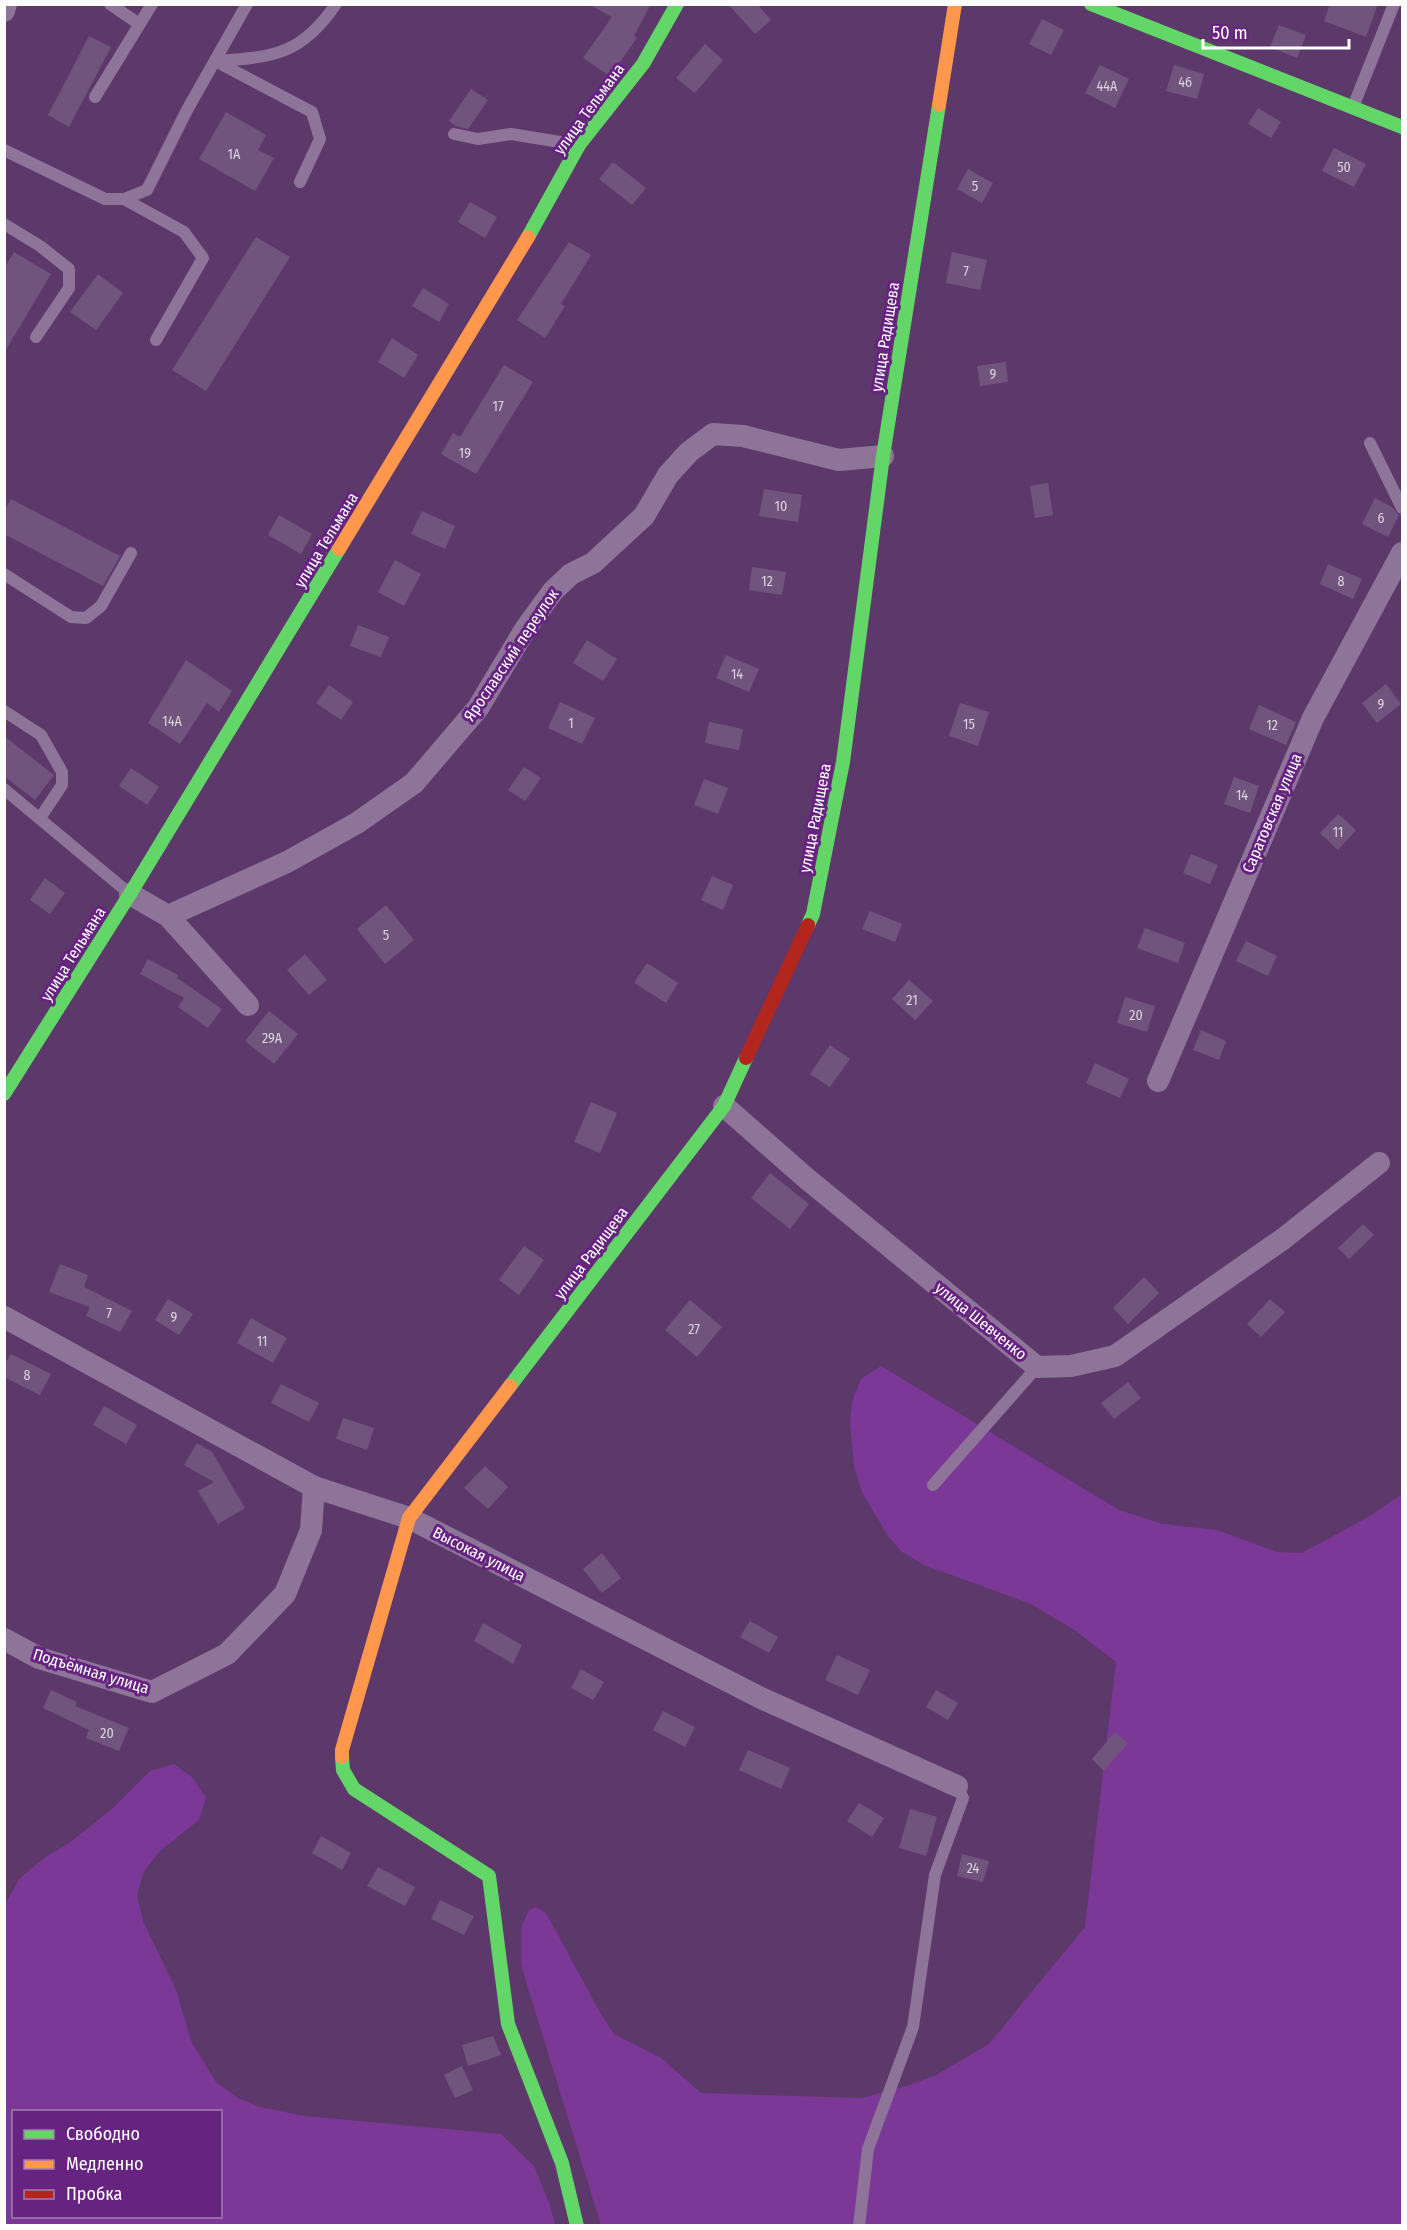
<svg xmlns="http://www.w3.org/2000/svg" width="1407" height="2230" viewBox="0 0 1407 2230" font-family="'Fira Sans Condensed',sans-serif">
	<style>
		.green { fill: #7b3897; fill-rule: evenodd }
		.building { fill: #71547d }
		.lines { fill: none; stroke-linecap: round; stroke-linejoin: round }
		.lane { stroke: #8f7499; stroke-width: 12 }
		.street { stroke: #8f7499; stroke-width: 22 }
		.fast { stroke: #63d668; stroke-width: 14 }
		.slow { stroke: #ff974d; stroke-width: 14 }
		.jam { stroke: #b3261e; stroke-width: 14 }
		.labels { text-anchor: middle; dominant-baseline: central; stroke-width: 6; stroke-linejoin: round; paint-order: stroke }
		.number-label { font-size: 14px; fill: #dcd4de }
		.street-label { font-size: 16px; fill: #fff; stroke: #662480 }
	</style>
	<rect width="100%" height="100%" fill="#5d396b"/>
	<g class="green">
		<path d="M881 1366 1119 1510 1163 1524 1217 1530 1277 1552 1302 1553 1370 1516 1402 1494V2225H601L521 1965V1928L529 1910 536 1907 546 1913 602 2016 614 2034 661 2058 701 2093 862 2098 910 2085 936 2075 989 2044 1085 1927 1116 1662 1076 1631 1031 1604 924 1565 902 1552 888 1536 862 1492 854 1466 850 1423 852 1402 861 1379Z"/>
		<path d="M174 1764 193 1778 206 1798 199 1820 160 1851 144 1871 137 1895 143 1921 176 1990 191 2041 216 2082 238 2098 260 2107 304 2116 501 2134 534 2166 550 2205 555 2225H5V1905L19 1879 44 1858 69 1843 112 1809 150 1771ZM14 2112H220V2216H14Z"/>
	</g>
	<g class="building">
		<path d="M588 4H651L634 36 637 38 610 76 583 58 612 17Z"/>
		<path d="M728 4H757L771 20 755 34Z"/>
		<path d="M1330 4H1378L1366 37 1324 21Z"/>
		<path d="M1042 19 1064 30 1051 55 1029 44Z"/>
		<path d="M1279 25 1306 35 1297 58 1270 47Z"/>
		<path d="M89 36 111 47 69 127 48 115Z"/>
		<path d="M705 44 723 60 695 93 676 78Z"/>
		<path d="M1100 65 1129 79 1115 108 1085 93Z"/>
		<path d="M1174 65 1204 74 1197 99 1166 91Z"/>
		<path d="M471 89 488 100 468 129 456 126 449 121Z"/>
		<path d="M1258 108 1281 122 1271 138 1248 124Z"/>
		<path d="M226 112 266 135 258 150 274 158 255 191 199 159Z"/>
		<path d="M1334 148 1366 164 1354 187 1322 171Z"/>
		<path d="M613 162 646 188 632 205 599 179Z"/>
		<path d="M968 169 993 183 982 203 957 189Z"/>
		<path d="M470 202 497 217 485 238 458 222Z"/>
		<path d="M256 237 290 257 206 391 172 370Z"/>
		<path d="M569 242 591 255 561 304 565 306 545 338 517 320Z"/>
		<path d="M14 252 51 274 4 353V268Z"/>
		<path d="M952 252 987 260 980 290 946 283Z"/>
		<path d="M98 274 123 293 96 330 70 312Z"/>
		<path d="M423 288 449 304 439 322 412 306Z"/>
		<path d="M392 338 418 355 404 378 378 362Z"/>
		<path d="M1006 362 1008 382 980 386 977 366Z"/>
		<path d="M504 365 533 382 476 474 441 454 453 433 460 437Z"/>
		<path d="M1048 483 1053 515 1035 518 1030 486Z"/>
		<path d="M764 489 802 495 798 522 759 516Z"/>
		<path d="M1375 498 1392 507 1399 515 1388 537 1362 524Z"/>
		<path d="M11 499 120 556 103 586 4 534V511Z"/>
		<path d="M422 511 455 526 445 549 411 534Z"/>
		<path d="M279 515 312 534 301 554 268 535Z"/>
		<path d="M395 560 421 574 404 606 378 592Z"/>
		<path d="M1328 564 1362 579 1353 599 1320 584Z"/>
		<path d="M752 567 786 572 782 595 749 590Z"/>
		<path d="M358 625 389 637 381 657 350 646Z"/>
		<path d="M587 640 617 659 603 681 573 663Z"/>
		<path d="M726 655 759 669 749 692 716 678Z"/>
		<path d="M186 660 232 691 219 712 207 703 180 744 148 723Z"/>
		<path d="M1386 684 1401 704 1377 723 1362 703Z"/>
		<path d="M329 685 353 702 341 720 316 703Z"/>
		<path d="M560 702 595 718 582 744 548 728Z"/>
		<path d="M960 703 989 712 978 746 949 736Z"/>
		<path d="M1259 705 1296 722 1286 745 1249 729Z"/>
		<path d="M709 722 743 729 739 750 705 743Z"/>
		<path d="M4 736 54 775 35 800 4 776Z"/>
		<path d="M524 767 541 778 525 801 508 790Z"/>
		<path d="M131 768 159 787 147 805 119 786Z"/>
		<path d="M1234 777 1259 786 1250 813 1224 804Z"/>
		<path d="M704 779 728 788 718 814 694 805Z"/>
		<path d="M1338 814 1356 830 1338 850 1320 833Z"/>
		<path d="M1191 854 1218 865 1210 884 1183 873Z"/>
		<path d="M712 876 733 885 723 910 701 900Z"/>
		<path d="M45 878 65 893 50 914 30 900Z"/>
		<path d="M386 905 414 940 385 964 357 929Z"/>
		<path d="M870 911 902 924 895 942 862 929Z"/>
		<path d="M1145 928 1185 943 1178 963 1137 948Z"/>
		<path d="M1246 941 1277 956 1268 976 1236 961Z"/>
		<path d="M305 954 327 980 309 995 287 970Z"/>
		<path d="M148 959 178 975 177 978 222 1009 208 1028 178 1007 184 998 140 974Z"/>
		<path d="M647 963 678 983 666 1003 634 983Z"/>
		<path d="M909 980 933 1001 915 1020 892 999Z"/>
		<path d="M1125 997 1155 1006 1147 1032 1117 1023Z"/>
		<path d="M269 1011 298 1034 274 1064 245 1041Z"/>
		<path d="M1201 1030 1226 1041 1219 1060 1193 1050Z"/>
		<path d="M830 1045 850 1059 830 1087 810 1074Z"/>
		<path d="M1095 1063 1129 1079 1120 1098 1086 1083Z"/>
		<path d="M591 1102 617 1113 600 1153 574 1142Z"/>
		<path d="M770 1173 809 1204 790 1229 751 1198Z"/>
		<path d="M1363 1224 1374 1235 1349 1259 1338 1248Z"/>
		<path d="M524 1246 544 1260 519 1295 499 1280Z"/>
		<path d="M60 1264 88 1275 84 1287 132 1311 120 1332 86 1316 90 1307 49 1292Z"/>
		<path d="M1144 1277 1159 1293 1128 1324 1113 1308Z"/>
		<path d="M168 1299 193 1314 179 1335 155 1320Z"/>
		<path d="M1270 1299 1285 1312 1261 1337 1247 1324Z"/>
		<path d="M690 1300 722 1327 697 1357 665 1330Z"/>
		<path d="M251 1318 287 1338 273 1363 237 1343Z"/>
		<path d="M11 1354 51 1374 40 1395 4 1377V1366Z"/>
		<path d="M1128 1382 1141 1398 1114 1419 1101 1403Z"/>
		<path d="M281 1384 319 1403 309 1422 271 1403Z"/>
		<path d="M104 1406 137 1425 126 1444 93 1425Z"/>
		<path d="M343 1418 374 1428 367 1450 336 1439Z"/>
		<path d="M197 1443 212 1452 245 1508 218 1524 198 1491 214 1482 184 1465Z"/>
		<path d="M485 1466 508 1487 488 1509 464 1488Z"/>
		<path d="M602 1553 621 1578 602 1593 583 1569Z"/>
		<path d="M750 1621 778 1637 769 1653 740 1637Z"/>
		<path d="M483 1623 522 1645 513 1664 474 1641Z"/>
		<path d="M837 1655 870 1670 858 1695 825 1680Z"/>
		<path d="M581 1669 604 1682 593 1700 571 1688Z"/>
		<path d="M51 1690 77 1702 75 1706 129 1728 119 1751 86 1738 89 1730 43 1708Z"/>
		<path d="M936 1690 958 1703 948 1720 926 1707Z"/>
		<path d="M663 1711 695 1727 685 1747 653 1730Z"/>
		<path d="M1115 1732 1128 1743 1104 1771 1092 1759Z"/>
		<path d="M748 1750 790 1768 781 1789 739 1770Z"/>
		<path d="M859 1803 884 1818 872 1837 847 1821Z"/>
		<path d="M910 1809 937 1817 926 1856 899 1848Z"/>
		<path d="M321 1836 351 1853 342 1870 312 1853Z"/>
		<path d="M962 1854 989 1861 983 1882 957 1876Z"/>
		<path d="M378 1867 415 1887 405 1906 367 1886Z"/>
		<path d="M440 1900 474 1916 464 1935 431 1919Z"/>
		<path d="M493 2036 501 2055 468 2066 462 2045Z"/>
		<path d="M462 2066 473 2090 455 2098 444 2075Z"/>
	</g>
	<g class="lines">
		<g class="lane">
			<path d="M110 4 139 24"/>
			<path d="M218 61C275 57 302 54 336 4"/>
			<path d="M217 62 312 112 320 139 300 182"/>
			<path d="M95 97 152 4"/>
			<path d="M1353 107 1394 4"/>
			<path d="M454 134 478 139 511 134 578 145"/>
			<path d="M4 150 105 199H124L147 190 187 110 247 4"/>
			<path d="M124 199 184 232 203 258 156 340"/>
			<path d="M4 224 40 246 69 269V288L36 337"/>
			<path d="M1370 443 1402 508"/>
			<path d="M4 574 71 617 86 618 101 606 131 553"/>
			<path d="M4 711 41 735 62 772V785L40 818"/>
			<path d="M4 789 130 894"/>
			<path d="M933 1485 1037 1367"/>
			<path d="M859 2226 868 2149 913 2027 935 1875 963 1798 957 1786"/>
		</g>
		<g class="street">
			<path d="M4 11 6 4"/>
			<path d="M130 894 168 916 248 1005"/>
			<path d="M168 916 287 862 357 823 414 783 478 708 526 628 553 591 571 574 593 563 644 516 668 475 689 452 713 434 743 436 839 460 883 456"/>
			<path d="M1158 1081 1313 718 1402 553"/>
			<path d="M724 1106 806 1178 1037 1367 1071 1366 1115 1356 1283 1239 1379 1163"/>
			<path d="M4 1317 314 1487 409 1518 761 1698 957 1786"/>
			<path d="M4 1639 39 1658 152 1692 227 1654 285 1594 311 1530 314 1487"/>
		</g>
		<g class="fast">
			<path d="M1091 4 1402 127"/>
			<path d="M528 237 579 145 643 64 677 4"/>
			<path d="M808 925 813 914 843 762 883 456 939 105"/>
			<path d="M4 1094 130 894 339 549"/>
			<path d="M510 1386 724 1106 746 1058"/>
			<path d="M342 1757 343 1770 354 1789 489 1876 508 2024 562 2163 577 2226"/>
		</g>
		<g class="slow">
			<path d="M939 105 955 4"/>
			<path d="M339 549 528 237"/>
			<path d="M342 1757V1750L409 1518 510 1386"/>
		</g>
		<path class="jam" d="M746 1058 808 925"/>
	</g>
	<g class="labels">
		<g class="number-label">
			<text x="1185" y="82">46</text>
			<text x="1107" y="86">44А</text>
			<text x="234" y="154">1А</text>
			<text x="1344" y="167">50</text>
			<text x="975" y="186">5</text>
			<text x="966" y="271">7</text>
			<text x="993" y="374">9</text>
			<text x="498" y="406">17</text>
			<text x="465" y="453">19</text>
			<text x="781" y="506">10</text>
			<text x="1381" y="518">6</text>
			<text x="767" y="581">12</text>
			<text x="1341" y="581">8</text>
			<text x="737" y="674">14</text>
			<text x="1381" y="704">9</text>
			<text x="172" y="721">14А</text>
			<text x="571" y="723">1</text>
			<text x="969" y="724">15</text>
			<text x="1272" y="725">12</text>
			<text x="1242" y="795">14</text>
			<text x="1338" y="832">11</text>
			<text x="386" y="935">5</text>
			<text x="912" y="1000">21</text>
			<text x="1136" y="1015">20</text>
			<text x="272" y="1038">29А</text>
			<text x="109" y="1313">7</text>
			<text x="174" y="1317">9</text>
			<text x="694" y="1329">27</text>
			<text x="262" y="1341">11</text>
			<text x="27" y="1375">8</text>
			<text x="107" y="1733">20</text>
			<text x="973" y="1868">24</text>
		</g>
		<g class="street-label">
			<text transform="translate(589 109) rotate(-54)">улица Тельмана</text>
			<text transform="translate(885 337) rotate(-81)">улица Радищева</text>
			<text transform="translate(326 540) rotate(-59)">улица Тельмана</text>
			<text transform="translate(511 655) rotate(-56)">Ярославский переулок</text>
			<text transform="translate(1272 813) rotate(-67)">Саратовская улица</text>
			<text transform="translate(815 818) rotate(-79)">улица Радищева</text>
			<text transform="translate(73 954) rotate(-58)">улица Тельмана</text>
			<text transform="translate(591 1253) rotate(-53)">улица Радищева</text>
			<text transform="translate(981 1321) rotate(39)">улица Шевченко</text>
			<text transform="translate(479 1554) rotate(27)">Высокая улица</text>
			<text transform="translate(91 1671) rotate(17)">Подъёмная улица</text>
		</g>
	</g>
	<rect width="1407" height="2230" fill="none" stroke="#ffffff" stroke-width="12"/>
	<rect x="12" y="2110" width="210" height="108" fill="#662480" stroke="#a37cb3" stroke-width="1.5"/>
	<rect x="24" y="2130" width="30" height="9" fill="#63d668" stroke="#a37cb3" stroke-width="1.5"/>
	<text x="66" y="2140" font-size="18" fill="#ffffff">Свободно</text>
	<rect x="24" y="2160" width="30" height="9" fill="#ff974d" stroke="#a37cb3" stroke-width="1.5"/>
	<text x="66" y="2170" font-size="18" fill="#ffffff">Медленно</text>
	<rect x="24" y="2190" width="30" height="9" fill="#b3261e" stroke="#a37cb3" stroke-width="1.5"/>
	<text x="66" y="2200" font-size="18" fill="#ffffff">Пробка</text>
	<path d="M1203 39v9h146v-9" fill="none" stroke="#ffffff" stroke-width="3"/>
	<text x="1212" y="39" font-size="18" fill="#ffffff" stroke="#662480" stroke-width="4.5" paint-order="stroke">50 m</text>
</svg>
